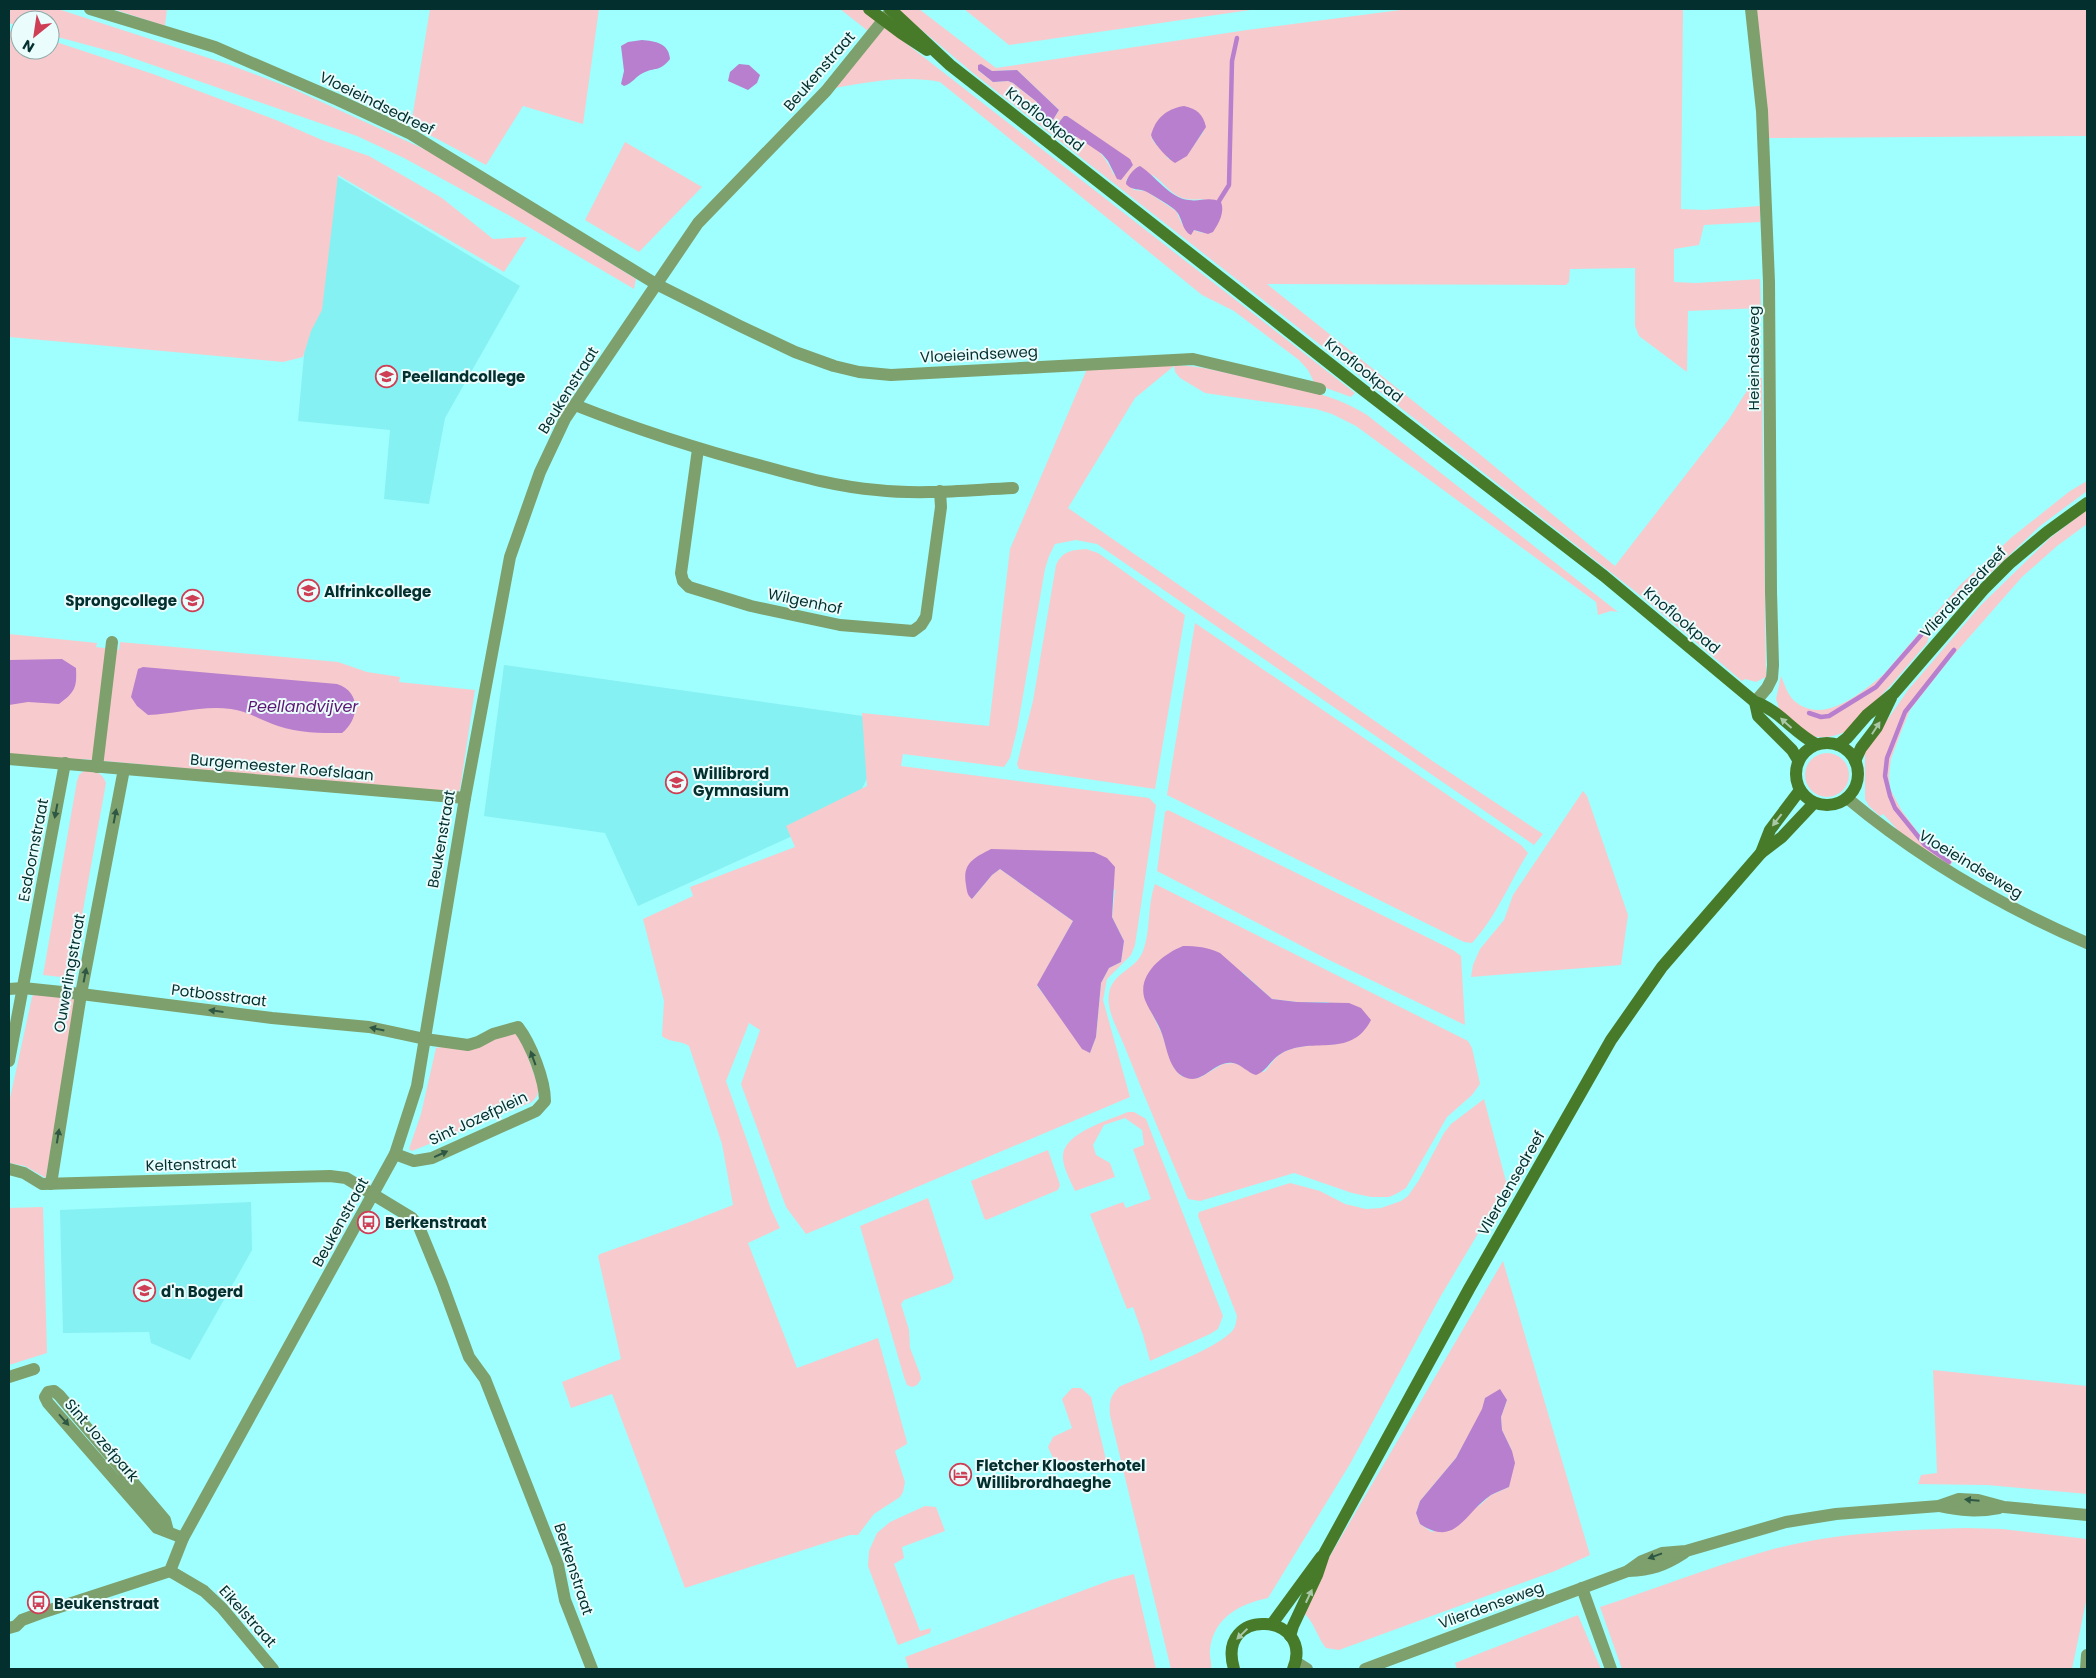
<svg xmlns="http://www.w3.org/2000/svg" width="2096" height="1678" viewBox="0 0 2096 1678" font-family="Poppins,sans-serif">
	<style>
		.built { fill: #86f1f2 }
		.green { fill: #f7cbcd; fill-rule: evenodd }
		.water { fill: #b77fcd }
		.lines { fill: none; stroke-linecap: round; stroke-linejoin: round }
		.stream { stroke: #b77fcd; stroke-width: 4.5 }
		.minor { stroke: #7da06c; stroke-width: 12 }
		.tertiary { stroke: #7da06c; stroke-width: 12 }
		.secondary { stroke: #477b29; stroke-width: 12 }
		.oneway { fill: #a9c8a8 }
		.oneway2 { fill: #2e5744 }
		.labels { text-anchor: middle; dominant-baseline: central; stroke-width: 4; stroke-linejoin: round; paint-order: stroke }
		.street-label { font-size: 15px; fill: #032f2f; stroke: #ebfcfc }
		.poi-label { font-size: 15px; font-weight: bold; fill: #032f2f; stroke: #ebfcfc; text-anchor: start }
		.water-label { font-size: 16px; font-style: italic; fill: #5e1675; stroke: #ebfcfc }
	</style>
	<rect width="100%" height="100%" fill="#9ffefe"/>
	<g class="built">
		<path d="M330 172 520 286 445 418 429 504 384 499 390 430 298 421 306 333Z"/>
		<path d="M504 665 884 719 878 756 852 809 638 906 605 833 484 816Z"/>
		<path d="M251 1202 252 1250 190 1360 151 1343 149 1332 63 1333 60 1210Z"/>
	</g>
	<g class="green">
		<path d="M9 9H58L230 65 291 88 435 154 636 279 634 289 510 216 404 158 357 136 121 54 50 35V20H20V27L9 23Z"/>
		<path d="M113 9H167L165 26Z"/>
		<path d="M430 9H599L583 124 523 106 486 165 411 125Z"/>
		<path d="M840 9H863L877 19 868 31Z"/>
		<path d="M903 9H919L996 68 1247 30 1408 9H1683L1681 209 1704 210 1760 206V222L1704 225 1699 245 1674 249V282L1696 283 1760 279 1761 308 1688 311 1687 372 1639 336 1635 326V268L1570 269 1569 282 1566 285 1267 284 1477 452 1615 566 1729 419 1755 378H1762L1766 677 1756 682 1745 679 1742 681 1641 596 973 73 899 11ZM982 65 992 71 1017 70 1059 110 1051 123 1052 127H1055L1064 116H1067L1133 165 1125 175H1114C1107 159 1095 143 1077 137 1072 135 1067 136 1062 134 1047 129 1041 115 1037 102L1013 83 1008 81 993 82 978 70ZM1204 131 1187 155 1168 159C1165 148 1155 149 1151 135ZM1137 167C1144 171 1152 174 1158 179 1174 194 1179 202 1203 199V233L1193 230 1191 232 1182 224 1176 211 1146 191 1134 190 1126 180Z"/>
		<path d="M964 9H1257L1009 45Z"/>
		<path d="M1756 9H2087V136L1768 138Z"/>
		<path d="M885 27 1355 393 1351 397 1315 384 1308 370 1299 360 1234 311 1202 295 940 82C905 75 869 82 835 88Z"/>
		<path d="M9 31 20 33V50H50V40L153 74 276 120 322 140 369 156 442 198 493 239 527 237 504 272 338 175 322 310 311 331 303 357 283 362 9 337Z"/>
		<path d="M625 142 702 187 639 252 585 220Z"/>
		<path d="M1175 365C1202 366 1228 373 1254 379 1293 387 1332 393 1367 415L1618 612 1611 611 1598 615 1596 602 1356 426 1332 414 1316 409 1205 393 1180 378 1175 372 1174 366 1135 398 1068 508 1434 762 1543 834 1534 845 1097 544 1076 540 1055 544 1049 556 1045 569 1017 730 1010 758 1004 767 903 754 901 766 1149 798 1156 805 1135 945 1131 955 1107 979 1103 1000 1130 1097 806 1234 786 1207 741 1084 760 1030 749 1023 726 1081 771 1209 780 1228 748 1243 797 1368 878 1338 907 1442V1444L895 1451 905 1482 903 1492 900 1497 874 1514 858 1535H850L685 1588 612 1394 571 1408 562 1382 621 1359 598 1256 600 1254 687 1223 733 1205 722 1144 689 1046C681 1040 670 1043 662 1036L664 1001 643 919 693 896 690 887 795 847 786 826 867 786 862 713 989 726 1010 549 1087 369ZM991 849 1115 890 1112 917 1124 941 1121 962 1109 968 1101 983 1096 1037 1090 1053 1037 986 1073 921 1000 869 992 875 972 899Z"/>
		<path d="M2087 481V491L2040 526 1983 580 1962 589 1933 624 1927 643 1892 684 1848 730C1838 737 1817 740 1806 734 1796 728 1786 718 1777 710L1779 708 1776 699 1781 676C1785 685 1788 697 1797 703 1826 724 1862 692 1884 674L1959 586 2012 537 2070 491Z"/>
		<path d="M2087 510V524L2057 546 2022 577 1950 659 1910 710 1901 732 1891 759 1889 776 1890 789 1902 811 1929 847 1953 861 1948 869 1910 843 1883 814 1880 816 1869 806 1865 799V752L1908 690 1981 605 2050 538Z"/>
		<path d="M1086 549 1098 553 1185 615 1155 789 1019 769 1017 764 1033 701 1056 565C1062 551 1072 550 1086 549Z"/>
		<path d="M1195 623 1521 845 1528 853C1509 883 1497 916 1472 943L1464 942 1167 795Z"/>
		<path d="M9 634 97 643 96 647 119 650 120 642 338 662 367 672 400 677 399 682 475 690 460 789 458 793 82 759 80 761 9 755Z"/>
		<circle cx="1827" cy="775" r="22"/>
		<path d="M85 770C95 771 102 772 106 783L72 971 70 978 43 975 77 781 79 775Z"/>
		<path d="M1583 791 1587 796 1628 915 1621 965 1471 977 1473 965 1480 949 1504 920 1513 895Z"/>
		<path d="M1168 810 1453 950 1461 956 1465 1025 1327 959 1157 871 1165 812Z"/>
		<path d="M1155 884 1468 1041 1472 1048 1480 1084 1472 1095 1447 1117 1406 1188 1396 1194 1389 1197H1371L1352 1193 1294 1173 1200 1201 1188 1199C1166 1147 1144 1096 1124 1045 1118 1030 1106 1010 1109 994 1112 972 1136 970 1143 951 1151 930 1147 905 1155 884ZM1242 972 1272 999 1297 1002H1329L1337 1044C1319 1045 1292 1044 1278 1056 1273 1060 1269 1067 1264 1072L1233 1063 1223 1064 1199 1078 1181 1076 1174 1068 1162 1034 1145 999Z"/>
		<path d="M36 990 76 1000 46 1178 25 1166 9 1163V1103L32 997Z"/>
		<path d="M514 1033 520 1035 539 1088 537 1096 532 1102 412 1151 409 1149 421 1114 436 1048Z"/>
		<path d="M1484 1099 1507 1185 1439 1299 1350 1464 1268 1598C1240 1604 1214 1617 1210 1649 1209 1656 1212 1663 1211 1669H1171L1110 1415C1109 1402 1110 1396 1119 1387 1145 1375 1216 1350 1233 1330 1236 1326 1236 1322 1237 1316L1198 1216 1199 1212 1290 1183 1320 1191 1345 1204 1366 1209 1381 1208 1401 1201 1408 1196 1419 1180 1444 1133 1451 1124Z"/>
		<path d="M1128 1112H1134L1146 1119 1223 1316 1218 1329 1210 1334 1150 1361 1143 1335 1133 1307 1127 1309 1090 1214 1123 1202 1126 1208 1151 1199 1133 1149 1144 1145 1142 1130 1125 1118 1104 1125 1093 1145 1096 1155 1110 1163 1115 1177 1075 1191C1071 1181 1062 1167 1063 1155 1065 1132 1110 1120 1128 1112Z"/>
		<path d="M1048 1150 1060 1185 1058 1190 986 1220 984 1218 971 1181Z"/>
		<path d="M928 1198 954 1278 950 1283 904 1300 901 1304 909 1330 910 1348 920 1374 921 1379 917 1385 912 1387 907 1385 904 1377 860 1226Z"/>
		<path d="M43 1207 47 1353 9 1365V1208Z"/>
		<path d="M1503 1261 1590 1555 1555 1571 1339 1650 1326 1648C1317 1637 1315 1624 1305 1614L1327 1561ZM1485 1398 1507 1400 1501 1417 1502 1430 1512 1451 1509 1487 1491 1495 1480 1505 1432 1532 1420 1524 1416 1513 1420 1501 1456 1458 1483 1409Z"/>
		<path d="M1933 1370 2087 1386V1494L1987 1485 1918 1484 1921 1475 1937 1473Z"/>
		<path d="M1072 1388H1081L1091 1397 1108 1468C1090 1472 1070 1464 1053 1458L1048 1447 1053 1437 1072 1428 1062 1399Z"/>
		<path d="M925 1506 936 1507 945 1531 902 1547 904 1558 894 1564 920 1631 931 1628 930 1633 898 1645 868 1566 869 1551 877 1533 890 1522Z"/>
		<path d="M1967 1528 2002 1529 2087 1539V1597L2072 1669H1622L1600 1607C1654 1589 1708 1568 1763 1552 1827 1533 1901 1530 1967 1528Z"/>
		<path d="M1134 1574 1156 1669H909L905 1657 1111 1580Z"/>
		<path d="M1578 1615 1601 1669H1457L1455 1663Z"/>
	</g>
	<g class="water">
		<path d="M642 40C655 41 669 43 670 59 660 72 655 67 643 73 635 77 633 83 624 86L621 84 624 71 621 46 628 42Z"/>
		<path d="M739 64 749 65 760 75 757 83 748 90 728 81 730 72Z"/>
		<path d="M981 64 992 71 1017 70 1059 110 1051 123 1052 127H1055L1064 116H1067L1130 159 1133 165 1121 180 1117 179 1108 161 1102 154 1077 137 1059 133 1052 128 1040 116 1037 102 1013 83 1008 81 993 82 978 70V65Z"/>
		<path d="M1184 106C1197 109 1203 114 1206 127L1187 156 1175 163C1169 160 1153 143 1151 135 1156 117 1167 109 1184 106Z"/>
		<path d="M1140 166C1156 176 1169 198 1189 200 1200 202 1209 196 1221 202 1225 212 1219 223 1213 232L1208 234 1194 230 1191 235C1181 230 1183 216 1174 209 1166 203 1156 197 1147 192 1139 188 1132 191 1126 184 1126 178 1134 168 1140 166Z"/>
		<path d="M62 659 76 668C77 688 75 692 59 704L28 702 9 705V660Z"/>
		<path d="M143 667 337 684C362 692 359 720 342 733 321 733 298 733 278 726 262 721 248 711 231 709 203 705 176 714 148 715L137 706 131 697 138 669Z"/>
		<path d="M991 849 1094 852 1107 858 1115 867 1112 917 1124 941 1121 962 1109 968 1101 983 1096 1037 1090 1053 1082 1049 1037 985 1073 921 1000 869 992 875 972 899C967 895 967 891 966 885 962 863 974 858 991 849Z"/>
		<path d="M1183 946C1196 946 1208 947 1220 953L1272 999 1297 1002 1349 1003 1361 1008 1371 1020C1350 1061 1310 1034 1279 1055 1269 1062 1267 1071 1256 1075 1248 1073 1241 1064 1233 1063 1214 1060 1203 1086 1184 1077 1169 1070 1167 1048 1162 1034 1158 1022 1150 1012 1145 1000 1136 975 1163 954 1183 946Z"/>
		<path d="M1500 1389 1507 1400 1501 1417 1502 1430 1512 1451 1515 1463 1509 1487C1503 1490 1496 1492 1491 1495 1464 1513 1456 1548 1420 1524L1416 1513 1420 1501 1456 1458 1482 1409 1485 1398Z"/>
	</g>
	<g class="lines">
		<g class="stream">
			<path d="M1219 201 1229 185 1232 61 1237 38"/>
			<path d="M1809 713 1821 717 1829 716 1876 687 1922 634"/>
			<path d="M1949 862 1925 845 1895 808 1890 796 1885 776 1887 758 1905 712 1954 650"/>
		</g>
		<g class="minor">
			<path d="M90 9 215 47 338 100 409 133 656 284 740 326 795 352 834 366 859 372 891 375 1193 359 1320 389"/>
			<path d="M1751 9 1762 111 1769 282 1771 592 1773 665 1772 678 1767 688 1755 702"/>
			<path d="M575 405C638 430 701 450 766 467 802 477 839 487 877 490 921 495 968 490 1013 488"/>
			<path d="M698 449 681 573 683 581 689 587 751 606 840 625 913 631 921 625 926 617 941 507 940 491"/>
			<path d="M9 759 465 798"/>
			<path d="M97 767 112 642"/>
			<path d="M1847 798C1921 860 1999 905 2087 943"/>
			<path d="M9 989 23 988 81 994 272 1018 369 1027 425 1039 468 1045 478 1042 493 1034 518 1027C531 1044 545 1080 545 1101L536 1111 432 1158 414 1161 395 1154"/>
			<path d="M9 1061 65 763"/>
			<path d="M9 1169 24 1173 42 1184 330 1176 346 1178 412 1218 419 1227 442 1283 469 1357 485 1379 558 1565 565 1600 592 1669"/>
			<path d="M51 1184 81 994 124 769"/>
			<path d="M9 1377 34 1369"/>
			<path d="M168 1531 165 1520 59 1395 54 1391 48 1392 45 1397 48 1403 157 1528 183 1538"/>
			<path d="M170 1571 204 1591 222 1608 273 1669"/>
			<path d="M1582 1588 1611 1669"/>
			<path d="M9 1628 16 1626 22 1620 41 1613 170 1571 183 1538 395 1154 417 1086 465 798 510 557 540 472 565 419 698 223 826 91 889 13"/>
			<path d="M2086 1669 2087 1655"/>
		</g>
		<g class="tertiary">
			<path d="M1939 1506C1961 1511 1978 1512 1999 1508"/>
			<path d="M1628 1571C1651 1570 1664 1566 1684 1553"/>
			<path d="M1296 1662 1307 1669"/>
			<path d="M1365 1669 1628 1571 1642 1561 1662 1553 1686 1551 1786 1522 1836 1514 1939 1506 1959 1499 1978 1500 2004 1507 2087 1515"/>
		</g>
		<g class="secondary">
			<path d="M869 9 901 33 927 50"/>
			<path d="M890 9 950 65 1362 389 1604 576 1755 702C1779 710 1794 733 1816 744"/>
			<path d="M1755 702 1758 716 1792 750 1798 760"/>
			<circle cx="1827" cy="774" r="31"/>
			<path d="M1838 745 1847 738 1867 715 1894 693 1983 590 2009 564 2047 532 2087 503"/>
			<path d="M1855 761 1861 748 1877 727 1891 698"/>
			<path d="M1761 853 1770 830 1800 790"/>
			<path d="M1272 1624 1321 1557"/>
			<path d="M1290 1636 1293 1626 1317 1575 1324 1554 1469 1289 1611 1040 1662 967 1761 853 1782 837 1814 803"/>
			<path d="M1234 1669C1215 1605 1316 1613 1293 1669"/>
		</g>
	</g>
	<defs><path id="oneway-solid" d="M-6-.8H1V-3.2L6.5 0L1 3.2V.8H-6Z" transform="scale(1.25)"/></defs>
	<g class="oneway">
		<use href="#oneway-solid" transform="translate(1786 723) rotate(-138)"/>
		<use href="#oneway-solid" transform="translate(1876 728) rotate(-57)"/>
		<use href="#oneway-solid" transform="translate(1777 820) rotate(128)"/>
		<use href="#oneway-solid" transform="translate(1309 1596) rotate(-65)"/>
		<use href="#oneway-solid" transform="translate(1242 1634) rotate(136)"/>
	</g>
	<g class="oneway2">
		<use href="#oneway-solid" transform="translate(56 811) rotate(101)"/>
		<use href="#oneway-solid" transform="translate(115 816) rotate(-79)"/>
		<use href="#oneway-solid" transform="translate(85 975) rotate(-79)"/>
		<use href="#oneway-solid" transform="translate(216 1011) rotate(-173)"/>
		<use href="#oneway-solid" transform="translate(377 1029) rotate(-168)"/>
		<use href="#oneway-solid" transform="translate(533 1058) rotate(-110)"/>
		<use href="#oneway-solid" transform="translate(58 1136) rotate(-81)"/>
		<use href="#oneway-solid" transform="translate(441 1154) rotate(-24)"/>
		<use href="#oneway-solid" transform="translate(64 1420) rotate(48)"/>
		<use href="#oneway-solid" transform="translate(1972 1500) rotate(-175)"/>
		<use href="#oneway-solid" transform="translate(1655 1556) rotate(160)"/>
	</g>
	<defs>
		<symbol id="school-ring" viewBox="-11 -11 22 22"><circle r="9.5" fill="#ebfcfc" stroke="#ce3e55" stroke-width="1.5"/><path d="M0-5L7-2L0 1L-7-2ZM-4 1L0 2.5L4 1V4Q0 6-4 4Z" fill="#ce3e55"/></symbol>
		<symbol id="bus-ring" viewBox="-11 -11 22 22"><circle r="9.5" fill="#ebfcfc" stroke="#ce3e55" stroke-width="1.5"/><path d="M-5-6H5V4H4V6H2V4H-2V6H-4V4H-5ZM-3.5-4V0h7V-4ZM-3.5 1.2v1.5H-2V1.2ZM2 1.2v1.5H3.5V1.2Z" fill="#ce3e55"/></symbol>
		<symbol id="hotel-ring" viewBox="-11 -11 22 22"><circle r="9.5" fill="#ebfcfc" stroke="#ce3e55" stroke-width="1.5"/><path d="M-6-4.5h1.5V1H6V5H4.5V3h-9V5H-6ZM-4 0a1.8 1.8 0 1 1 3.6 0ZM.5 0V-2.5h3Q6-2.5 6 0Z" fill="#ce3e55"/></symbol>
	</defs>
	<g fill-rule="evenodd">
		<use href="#school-ring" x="374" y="364" width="25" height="25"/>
		<use href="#school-ring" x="296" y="578" width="25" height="25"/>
		<use href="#school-ring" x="180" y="588" width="25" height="25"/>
		<use href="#school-ring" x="664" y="770" width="25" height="25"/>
		<use href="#bus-ring" x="356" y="1210" width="25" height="25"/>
		<use href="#school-ring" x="132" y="1278" width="25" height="25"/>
		<use href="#hotel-ring" x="948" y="1462" width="25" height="25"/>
		<use href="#bus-ring" x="26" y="1590" width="25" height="25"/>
	</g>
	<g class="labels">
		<g class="street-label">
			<text transform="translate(819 71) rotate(-49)">Beukenstraat</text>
			<text transform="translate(377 103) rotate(26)">Vloeieindsedreef</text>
			<text transform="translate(1045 119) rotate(38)">Knoflookpad</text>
			<text transform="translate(979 354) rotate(-3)">Vloeieindseweg</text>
			<text transform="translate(1753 358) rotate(-90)">Heieindseweg</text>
			<text transform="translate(1364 370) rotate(38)">Knoflookpad</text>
			<text transform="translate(568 390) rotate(-58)">Beukenstraat</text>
			<text transform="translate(1963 592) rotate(-47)">Vlierdensedreef</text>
			<text transform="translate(805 601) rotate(12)">Wilgenhof</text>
			<text transform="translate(1682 620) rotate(40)">Knoflookpad</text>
			<text transform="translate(282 767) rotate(5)">Burgemeester Roefslaan</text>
			<text transform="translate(441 839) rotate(-80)">Beukenstraat</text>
			<text transform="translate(33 850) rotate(-79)">Esdoornstraat</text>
			<text transform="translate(1971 864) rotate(31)">Vloeieindseweg</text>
			<text transform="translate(69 973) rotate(-80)">Ouwerlingstraat</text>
			<text transform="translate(219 995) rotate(7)">Potbosstraat</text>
			<text transform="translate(478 1118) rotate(-25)">Sint Jozefplein</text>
			<text transform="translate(191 1164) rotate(-2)">Keltenstraat</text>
			<text transform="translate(1511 1183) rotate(-60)">Vlierdensedreef</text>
			<text transform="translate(340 1222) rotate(-61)">Beukenstraat</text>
			<text transform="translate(102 1440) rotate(49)">Sint Jozefpark</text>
			<text transform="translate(574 1569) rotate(72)">Berkenstraat</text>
			<text transform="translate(1491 1605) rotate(-20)">Vlierdenseweg</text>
			<text transform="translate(248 1616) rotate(48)">Eikelstraat</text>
		</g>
		<g class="poi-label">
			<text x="402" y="376">Peellandcollege</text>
			<text x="324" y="591">Alfrinkcollege</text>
			<text x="177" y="600" text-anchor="end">Sprongcollege</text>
			<text x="693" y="773">Willibrord<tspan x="693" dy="17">Gymnasium</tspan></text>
			<text x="385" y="1222">Berkenstraat</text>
			<text x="161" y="1291">d'n Bogerd</text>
			<text x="976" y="1465">Fletcher Kloosterhotel<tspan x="976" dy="17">Willibrordhaeghe</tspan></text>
			<text x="54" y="1603">Beukenstraat</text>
		</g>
		<g class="water-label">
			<text x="303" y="706">Peellandvijver</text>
		</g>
	</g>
	<rect width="2096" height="1678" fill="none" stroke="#032f2f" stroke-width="20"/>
	<g transform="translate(35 35) rotate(210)"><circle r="24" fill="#ebfcfc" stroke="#8eaaaa"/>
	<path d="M0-4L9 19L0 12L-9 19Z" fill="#ce3e55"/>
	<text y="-8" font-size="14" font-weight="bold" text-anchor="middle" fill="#032f2f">N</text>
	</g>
</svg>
